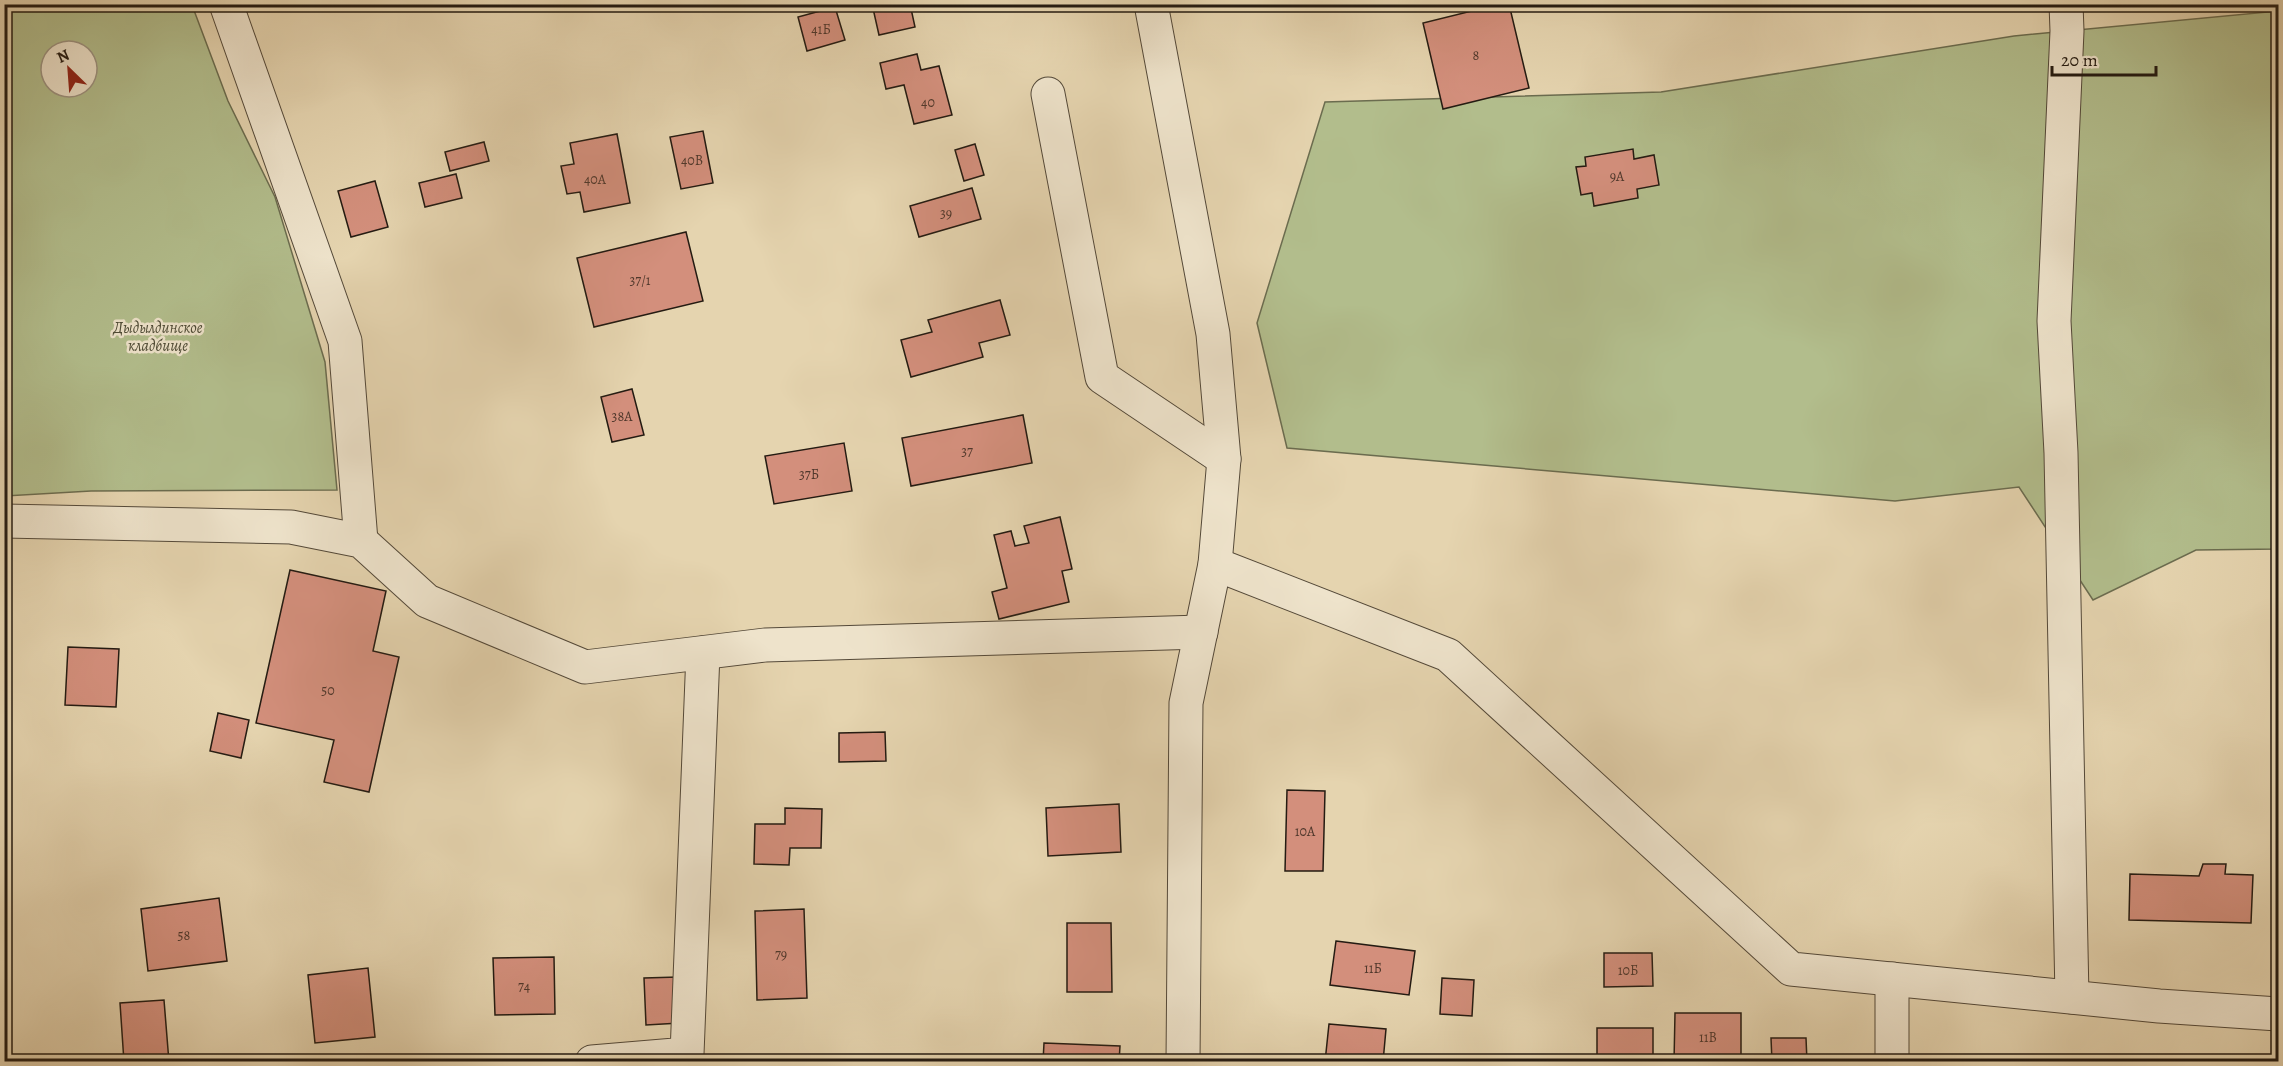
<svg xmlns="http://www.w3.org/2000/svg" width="2283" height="1066" viewBox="0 0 2283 1066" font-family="Alegreya,serif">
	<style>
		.green { fill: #b2bd8c; stroke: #6b6c4f; stroke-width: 1.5; fill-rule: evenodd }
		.building { fill: #d38f7c; stroke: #241b12; stroke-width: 1.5 }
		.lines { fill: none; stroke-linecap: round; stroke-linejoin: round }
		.minor-casing { stroke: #544939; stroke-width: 35 }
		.minor { stroke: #eee3cb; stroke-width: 33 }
		.labels { text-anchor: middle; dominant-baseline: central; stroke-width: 5; stroke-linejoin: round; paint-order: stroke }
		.number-label { font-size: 14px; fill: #50382c }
		.park-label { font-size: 16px; font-style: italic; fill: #4f4c37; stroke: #eee3cb }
	</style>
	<rect width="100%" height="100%" fill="#e5d4af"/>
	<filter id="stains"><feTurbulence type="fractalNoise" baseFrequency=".00333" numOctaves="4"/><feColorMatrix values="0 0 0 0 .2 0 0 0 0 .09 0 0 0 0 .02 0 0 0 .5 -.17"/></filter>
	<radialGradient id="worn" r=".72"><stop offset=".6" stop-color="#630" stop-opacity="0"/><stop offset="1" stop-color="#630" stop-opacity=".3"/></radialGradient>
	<g class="green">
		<path d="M5 4 192 5 228 101 275 197 325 362 337 490 91 491 5 496ZM51 51H87V87H51Z"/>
		<path d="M2278 11V549L2196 550 2093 600 2019 487 1895 501 1287 448 1257 323 1325 102 1661 92 2014 36Z"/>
	</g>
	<g class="building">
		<path d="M872 4H910L915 27 879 35Z"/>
		<path d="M1500 4H1509L1529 88 1443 109 1423 23Z"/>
		<path d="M835 7 845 40 807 51 798 17Z"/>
		<path d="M917 54 921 70 939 66 952 115 914 124 904 85 886 89 880 63Z"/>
		<path d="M703 131 713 183 681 189 670 137Z"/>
		<path d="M617 134 630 203 584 212 580 192 567 194 561 166 574 164 570 143Z"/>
		<path d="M484 142 489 161 450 171 445 152Z"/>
		<path d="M975 144 984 175 964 181 955 150Z"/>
		<path d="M1633 149 1634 159 1654 155 1659 185 1637 189 1638 198 1594 206 1592 193 1581 195 1576 167 1586 166 1585 157Z"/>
		<path d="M456 174 462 198 425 207 419 183Z"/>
		<path d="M375 181 388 227 351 237 338 191Z"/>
		<path d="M972 188 981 219 919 237 910 206Z"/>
		<path d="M686 232 703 301 594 327 577 258Z"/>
		<path d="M1000 300 1010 335 979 343 983 357 911 377 901 340 932 332 928 320Z"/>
		<path d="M632 389 644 435 612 442 601 397Z"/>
		<path d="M1023 415 1032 463 911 486 902 438Z"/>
		<path d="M844 443 852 491 774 504 765 456Z"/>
		<path d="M1060 517 1072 569 1062 571 1069 602 999 619 992 592 1007 588 994 535 1011 531 1015 546 1029 543 1024 526Z"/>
		<path d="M290 570 386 591 373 651 399 657 369 792 324 782 334 740 256 723Z"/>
		<path d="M68 647 119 649 116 707 65 705Z"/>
		<path d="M218 713 249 720 241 758 210 751Z"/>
		<path d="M885 732 886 761 839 762V733Z"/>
		<path d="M1287 790 1325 791 1323 871H1285Z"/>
		<path d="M1119 804 1121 852 1048 856 1046 808Z"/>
		<path d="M785 808 822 809 821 848H790L789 865 754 864 755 824H785Z"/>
		<path d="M2203 864H2226L2225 874 2253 875 2251 923 2129 920 2130 874 2199 876Z"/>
		<path d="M219 898 227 961 148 971 141 909Z"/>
		<path d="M804 909 807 998 757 1000 755 911Z"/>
		<path d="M1067 923H1111L1112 992H1067Z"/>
		<path d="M1336 941 1415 951 1409 995 1330 985Z"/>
		<path d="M1604 953H1652L1653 986 1604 987Z"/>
		<path d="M554 957 555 1014 495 1015 493 958Z"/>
		<path d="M368 968 375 1037 315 1043 308 975Z"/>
		<path d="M678 977 680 1023 646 1025 644 978Z"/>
		<path d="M1442 978 1474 980 1472 1016 1440 1014Z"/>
		<path d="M164 1000 169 1062H124L120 1003Z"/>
		<path d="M1675 1013H1741V1062H1674Z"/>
		<path d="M1329 1024 1386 1029 1383 1062H1325Z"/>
		<rect x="1597" y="1028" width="56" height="31"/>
		<path d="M1771 1038H1806L1807 1062H1772Z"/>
		<path d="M1044 1043 1120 1046 1119 1062H1043Z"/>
	</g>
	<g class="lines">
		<defs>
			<g id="minor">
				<path d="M226 4 345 341 361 541"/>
				<path d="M1151 4 1213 334 1224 459 1215 564 1186 703 1183 1062"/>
				<path d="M2066 4 2067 31 2054 321 2061 453 2072 997"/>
				<path d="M1048 94 1102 377 1224 459"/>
				<path d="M4 521 291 527 361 541 427 601 585 667 765 645 1201 632"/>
				<path d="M1215 564 1448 655 1791 969 2159 1006 2278 1014"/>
				<path d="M592 1062 687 1054 703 653"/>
				<path d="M1892 1062V979"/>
			</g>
		</defs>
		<use href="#minor" class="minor-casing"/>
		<use href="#minor" class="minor"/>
	</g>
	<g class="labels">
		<g class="number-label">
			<text x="821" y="29">41Б</text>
			<text x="1476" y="55">8</text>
			<text x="928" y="102">40</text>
			<text x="692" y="160">40В</text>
			<text x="1617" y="176">9А</text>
			<text x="595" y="179">40А</text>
			<text x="946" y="213">39</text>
			<text x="640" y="280">37/1</text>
			<text x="622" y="416">38А</text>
			<text x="967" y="451">37</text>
			<text x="809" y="474">37Б</text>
			<text x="328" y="690">50</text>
			<text x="1305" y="831">10А</text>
			<text x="184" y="935">58</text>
			<text x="781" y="954">79</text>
			<text x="1373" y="968">11Б</text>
			<text x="1628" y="970">10Б</text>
			<text x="524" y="986">74</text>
			<text x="1708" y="1037">11В</text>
		</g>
		<g class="park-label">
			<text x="158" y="328">Дыдылдинское<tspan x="158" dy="18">кладбище</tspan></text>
		</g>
	</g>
	<rect width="2283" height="1066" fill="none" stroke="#e5d4af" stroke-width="24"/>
	<rect x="6" y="6" width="2271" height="1054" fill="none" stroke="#241b12" stroke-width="3"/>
	<rect x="12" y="12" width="2259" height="1042" fill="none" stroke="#241b12" stroke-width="1.5"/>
	<g transform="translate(69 69) rotate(335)"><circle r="28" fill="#eee3cb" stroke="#9d9381" stroke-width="1.5"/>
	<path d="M0-4.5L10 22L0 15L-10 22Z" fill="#8f2418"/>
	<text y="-9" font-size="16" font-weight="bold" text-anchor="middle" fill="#241b12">N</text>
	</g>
	<path d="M2052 66v9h104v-9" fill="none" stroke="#241b12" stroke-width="3"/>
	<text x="2061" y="66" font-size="18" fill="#241b12" stroke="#eee3cb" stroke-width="4.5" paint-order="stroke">20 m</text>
	<rect width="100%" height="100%" filter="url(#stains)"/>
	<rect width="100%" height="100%" fill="url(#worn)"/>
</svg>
